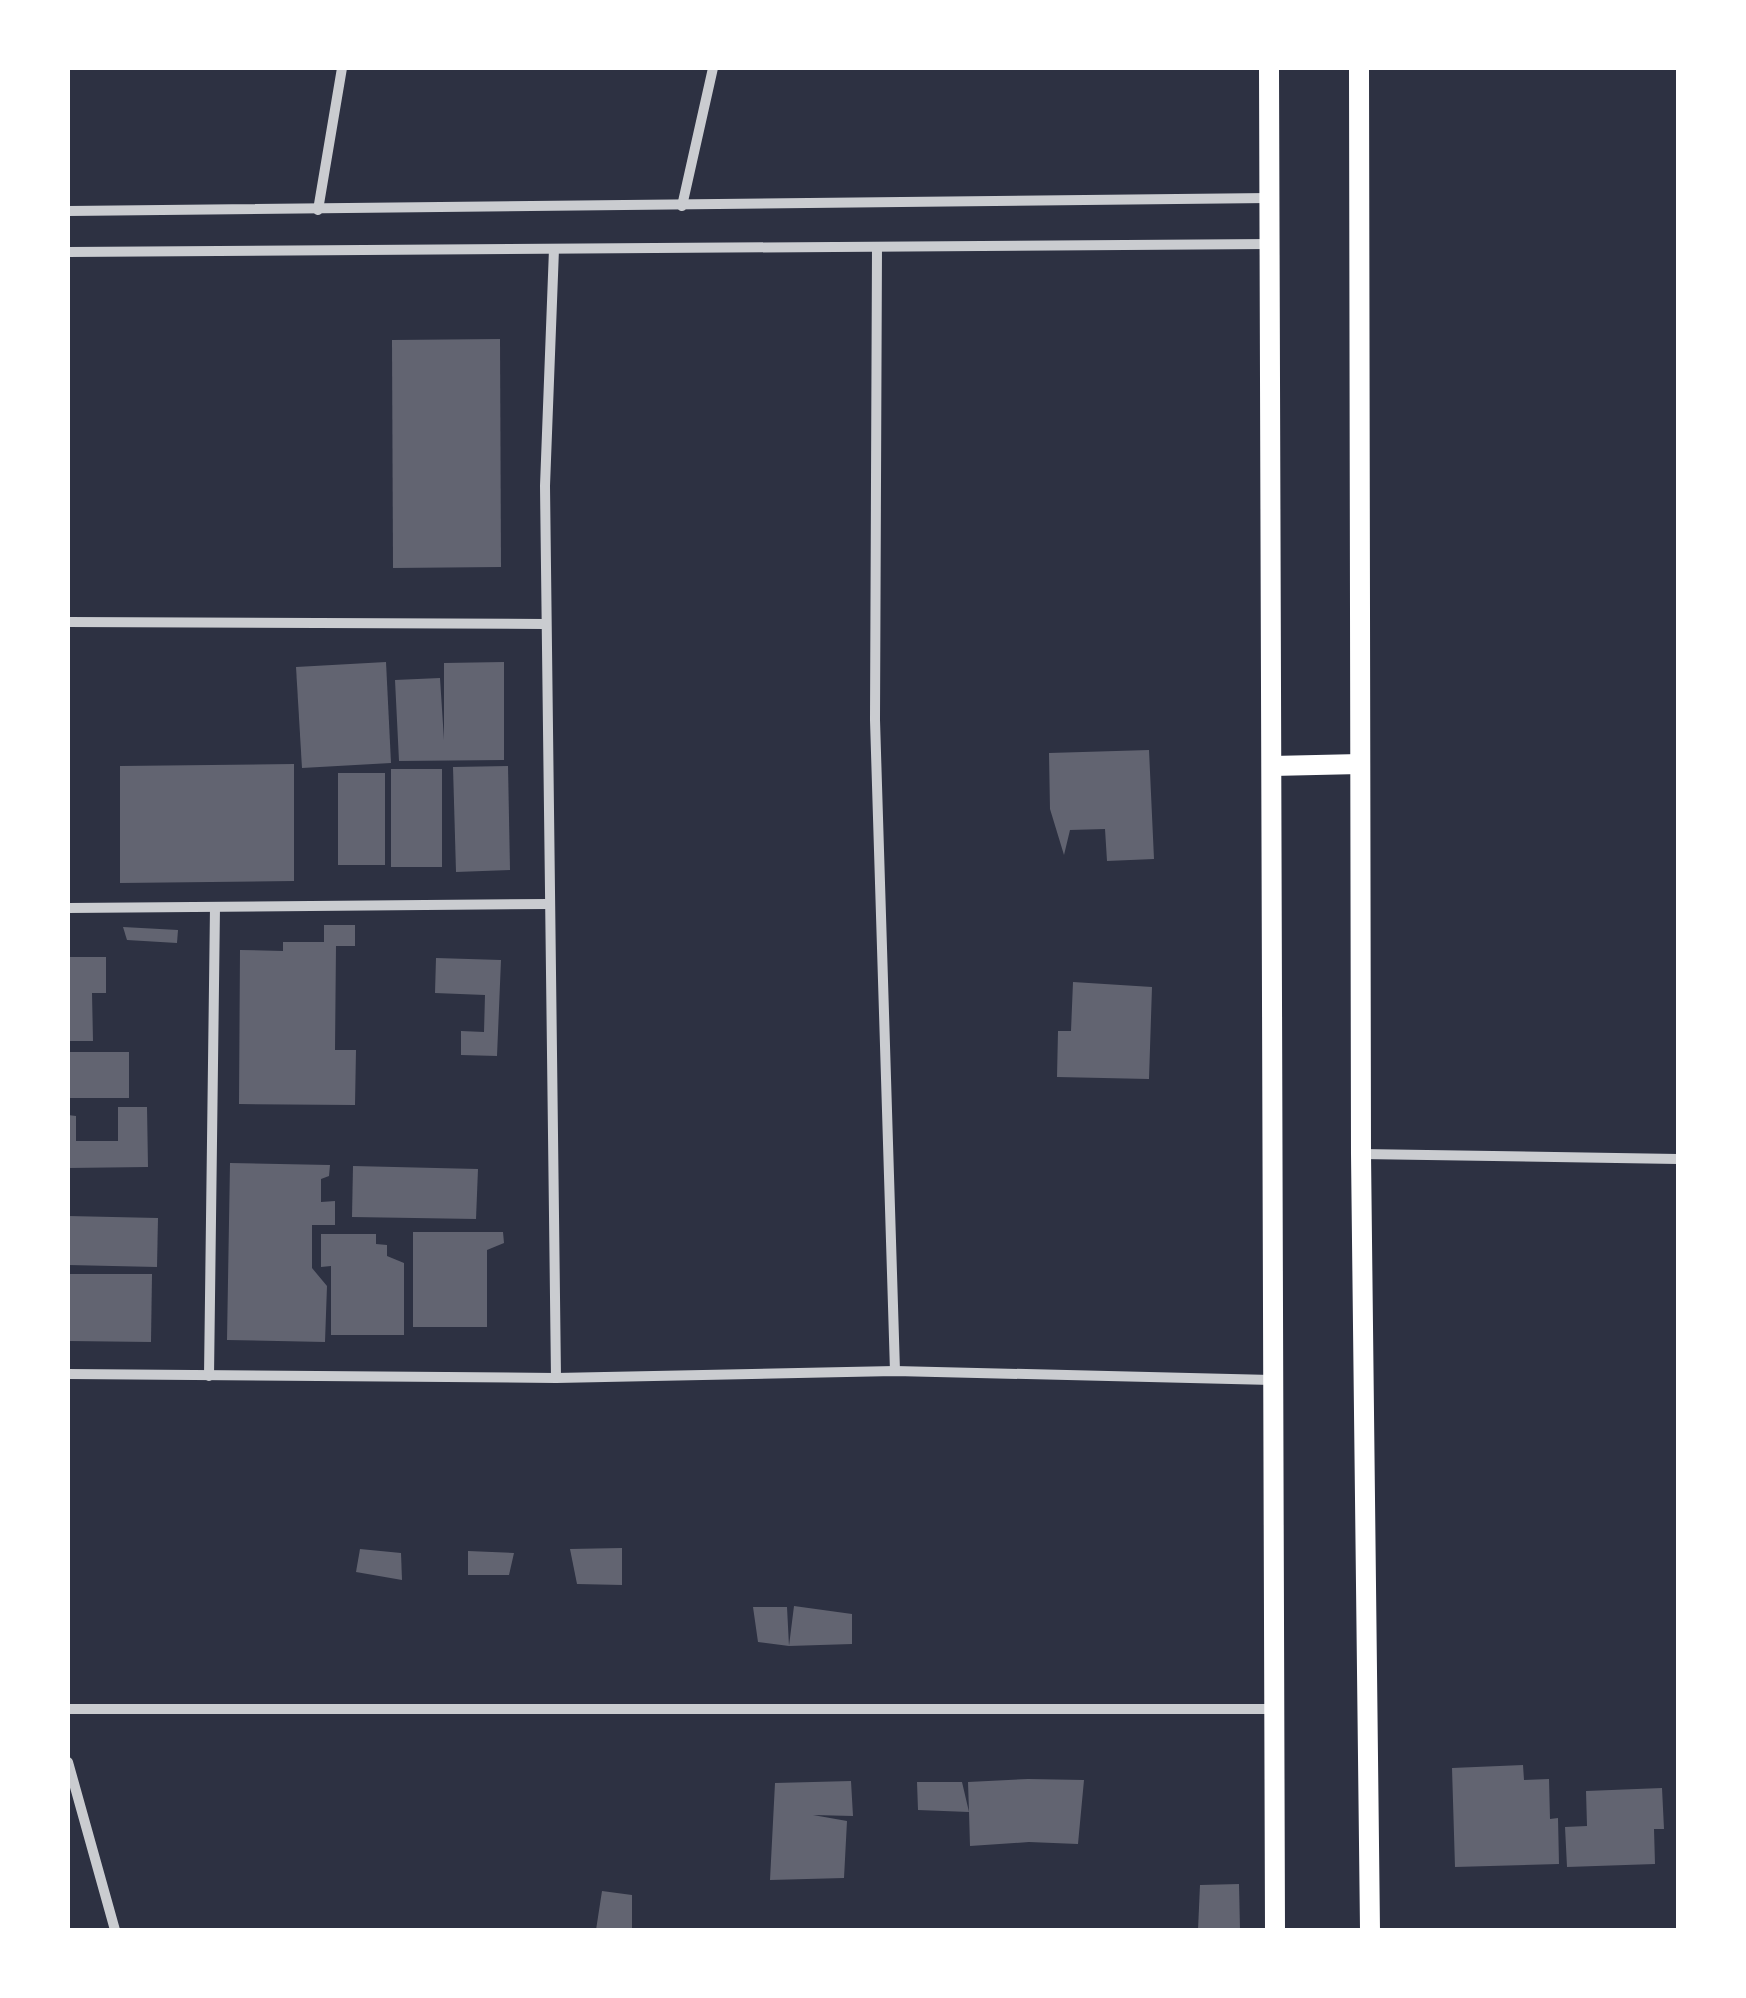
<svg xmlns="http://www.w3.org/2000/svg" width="1746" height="1998" viewBox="0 0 1746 1998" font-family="Rubik,sans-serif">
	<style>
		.building { fill: #626471 }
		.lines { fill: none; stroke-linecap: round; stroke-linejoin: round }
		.minor { stroke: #caccd0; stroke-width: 10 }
		.secondary { stroke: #fff; stroke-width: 20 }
	</style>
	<rect width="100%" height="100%" fill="#2d3142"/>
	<g class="building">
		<path d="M500 339 501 567 393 568 392 340Z"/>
		<path d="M386 662 391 763 302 768 296 667Z"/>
		<path d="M504 662V760L399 761 395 680 440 678 444 740V663Z"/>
		<path d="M1149 750 1154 859 1107 861 1105 829 1070 830 1064 855 1050 809 1049 753Z"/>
		<path d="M294 764V881L120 883V766Z"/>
		<path d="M508 766 510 870 456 872 453 767Z"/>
		<rect x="391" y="769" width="51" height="98"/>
		<rect x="338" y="773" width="47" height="92"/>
		<path d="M324 925H355V946H336L335 1050H356L355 1105 239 1104 240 950 283 951V942H324Z"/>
		<path d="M123 927 178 930 177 943 127 940Z"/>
		<path d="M68 957H106V993H92L93 1041H68Z"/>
		<path d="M436 958 501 960 497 1056 461 1055V1031L484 1032 485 995 435 993Z"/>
		<path d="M1073 982 1152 987 1149 1079 1057 1077 1058 1031H1071Z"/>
		<rect x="70" y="1052" width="59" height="46"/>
		<path d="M118 1107H147L148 1167 68 1168V1115L76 1116V1141H118Z"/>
		<path d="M230 1163 330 1165 329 1176 321 1179V1202L335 1201V1225H312V1268L327 1286 325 1342 227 1340Z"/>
		<path d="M353 1166 478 1169 476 1219 352 1217Z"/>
		<path d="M68 1216 158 1218 157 1267 68 1265Z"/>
		<path d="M413 1232H503L504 1243 487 1250V1327H413Z"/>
		<path d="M321 1234H376V1244L387 1245V1256L404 1263V1335H331V1266L321 1267Z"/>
		<path d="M68 1274H152L151 1342 68 1341Z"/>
		<path d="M622 1548V1585L577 1584 570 1549Z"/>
		<path d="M360 1549 401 1553 402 1580 356 1572Z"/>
		<path d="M468 1551 514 1553 509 1575H468Z"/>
		<path d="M794 1606 852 1614V1644L789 1646 758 1642 753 1607H787L789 1646Z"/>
		<path d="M1523 1765 1524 1780 1549 1779 1550 1819 1558 1818 1559 1864 1455 1867 1452 1768Z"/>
		<path d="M1028 1779 1084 1780 1078 1844 1029 1842 970 1846 969 1812 918 1810 917 1782H962L969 1812 968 1782Z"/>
		<path d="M851 1781 853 1816 813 1815 847 1821 844 1878 770 1880 775 1783Z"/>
		<path d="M1662 1788 1664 1829H1654L1655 1864 1567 1867 1565 1827 1587 1826 1586 1791Z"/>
		<path d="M1239 1884 1240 1930H1198L1200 1885Z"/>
		<path d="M602 1891 632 1895V1930H596Z"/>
	</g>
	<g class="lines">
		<g class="minor">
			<path d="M682 206 713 68"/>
			<path d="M318 210 342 68"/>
			<path d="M68 211 1269 198"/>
			<path d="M877 247 875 720 895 1371"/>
			<path d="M554 249 545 486 556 1378"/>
			<path d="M68 252 1270 244"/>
			<path d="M68 622 545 624"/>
			<path d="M68 908 549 904"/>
			<path d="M1361 1154 1678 1159"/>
			<path d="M68 1374 556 1378 895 1371 1275 1380"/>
			<path d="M209 1376 215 907"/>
			<path d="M68 1709H1274"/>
			<path d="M68 1762 115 1930"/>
		</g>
		<g class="secondary">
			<path d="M1269 68 1275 1930"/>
			<path d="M1359 68 1361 1154 1370 1930"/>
			<path d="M1272 766 1360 764"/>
		</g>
	</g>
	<rect width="1746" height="1998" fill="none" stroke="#ffffff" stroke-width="140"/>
</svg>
